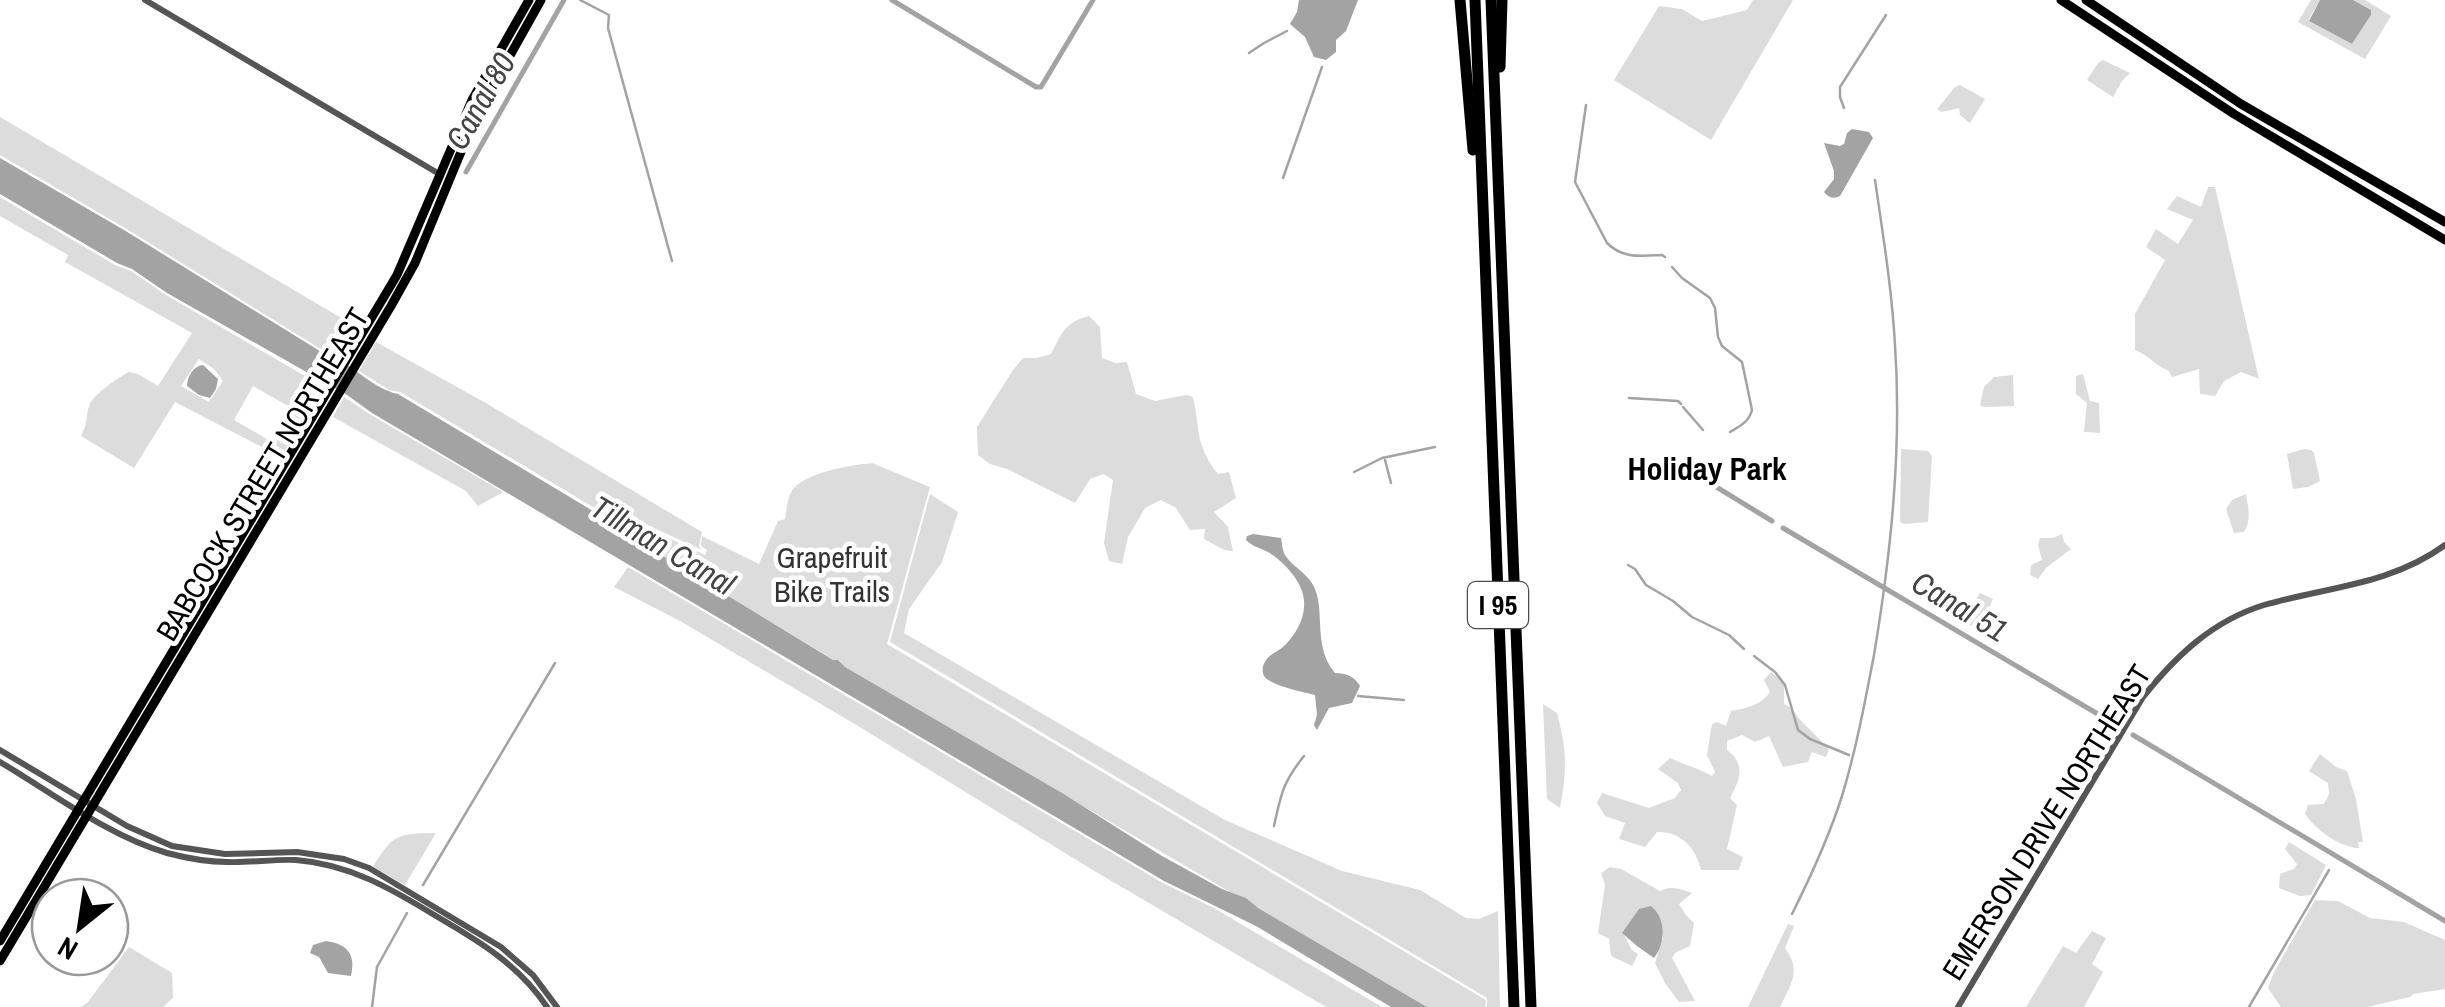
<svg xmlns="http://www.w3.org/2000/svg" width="2445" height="1007" viewBox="0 0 2445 1007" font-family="'Archivo Narrow',sans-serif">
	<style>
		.green { fill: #dcdcdc; fill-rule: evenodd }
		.water { fill: #a3a3a3 }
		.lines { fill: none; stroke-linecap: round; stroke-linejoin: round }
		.stream { stroke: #a3a3a3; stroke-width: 2.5 }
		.canal { stroke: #a3a3a3; stroke-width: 5 }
		.minor { stroke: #555; stroke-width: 6 }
		.major { stroke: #000; stroke-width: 9 }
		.highway { stroke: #000; stroke-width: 11 }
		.labels { text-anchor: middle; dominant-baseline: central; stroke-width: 9; stroke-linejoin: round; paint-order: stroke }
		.shield { fill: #fff; stroke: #4c4c4c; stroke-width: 2.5 }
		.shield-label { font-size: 28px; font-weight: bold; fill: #000 }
		.street-label { font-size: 30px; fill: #000; stroke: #fff }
		.park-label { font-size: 30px; fill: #333; stroke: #fff }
		.water-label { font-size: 32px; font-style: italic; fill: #444; stroke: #fff }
		.neighbourhood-label { font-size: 32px; font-weight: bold; fill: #000; stroke: #fff }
	</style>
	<rect width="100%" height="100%" fill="#fff"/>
	<g class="green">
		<path d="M1753 0H1793L1711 140 1614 80 1659 6 1682 9 1702 21 1747 10Z"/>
		<path d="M2311 0H2320L2310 17 2309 21 2352 44 2371 15V10L2353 0H2365L2391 16 2365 59 2298 22Z"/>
		<path d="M2103 60 2130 73 2122 81 2113 97 2087 80 2098 63Z"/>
		<path d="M1960 85 1985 99 1970 123 1960 115 1959 108 1942 112 1937 109 1955 87Z"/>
		<path d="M0 117 360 329 342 359 324 351 125 228 0 155Z"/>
		<path d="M2208 187H2215L2259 379 2241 372 2224 381 2215 396 2200 394 2199 369 2172 377 2169 371C2155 366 2149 355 2135 350V314L2165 260 2146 247 2156 229 2178 244 2193 220 2167 209 2177 196 2201 207Z"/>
		<path d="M0 197 115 265 131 271 166 295 324 387 281 457 175 402 134 468 81 436C89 422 85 415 90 404 94 394 119 377 129 372L138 374 158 386 192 333 65 262 68 255 0 216ZM199 359 214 369 223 381 209 402 181 386ZM253 386 295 410 274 443 234 420Z"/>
		<path d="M1089 316 1100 327 1102 358 1115 363 1127 362 1136 394 1155 401 1186 395 1193 397C1201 432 1194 443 1218 474L1229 472 1236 498 1214 512 1228 527 1233 551 1224 550 1204 539 1205 529 1190 530 1176 508 1161 500 1145 508 1128 537 1122 564 1109 561 1104 543 1113 480 1103 474 1090 479 1075 503 1007 469 990 464 978 455 977 427 1013 370 1023 358H1037L1051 354C1062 333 1065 322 1089 316Z"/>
		<path d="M376 342 484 402 702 532 699 546 702 550 647 525 640 535 400 392 389 390 359 371Z"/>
		<path d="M2083 374 2090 401 2099 403 2100 433 2084 432 2087 403 2076 394V376Z"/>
		<path d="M2013 375 2014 406 1984 407 1980 405 1984 387 1994 377Z"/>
		<path d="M344 397 371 415 503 492 478 506 466 491 333 417Z"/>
		<path d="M1901 449 1928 451 1932 456 1928 522 1905 524 1900 522Z"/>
		<path d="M2304 449 2311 450 2314 453 2320 481 2308 487 2293 489 2287 454Z"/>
		<path d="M872 463 930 487 887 644 1486 1000 1485 1007H1427L845 667 639 541 647 528 705 555 707 550 701 546 702 536 759 564 778 521 785 519C787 509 787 495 794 488 808 472 852 465 872 463Z"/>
		<path d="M930 494 958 512 942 562 909 609 904 633 1225 820 1342 871 1420 890 1466 918 1479 919 1498 911 1500 1007H1487V998L890 642Z"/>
		<path d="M2246 494C2248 508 2252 519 2244 532L2234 533 2226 509 2232 500Z"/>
		<path d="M2062 534 2064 542 2071 549 2046 568 2038 579 2030 575 2031 565 2042 560 2038 545 2040 538H2053Z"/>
		<path d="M628 567 1163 883 1212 907 1382 1007H1326L1091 869 858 726 680 621 614 587Z"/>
		<path d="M1980 593 1993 599 1983 620 1997 628 1990 636 1962 620Z"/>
		<path d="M1771 672 1784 682V704C1795 709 1795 715 1803 723 1812 732 1821 740 1829 749L1826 757 1812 752 1808 762 1783 767 1769 736 1755 742 1742 735 1727 741V750C1746 764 1740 780 1730 798L1737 805 1727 849 1743 857 1739 870H1701C1696 848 1681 831 1657 832L1645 847 1619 839 1625 823 1605 816 1597 803 1602 793 1649 808 1675 798 1681 790 1678 783 1658 769 1670 758C1685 765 1698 768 1712 776L1715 772 1707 755 1712 724 1717 722 1726 726 1731 711C1747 708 1760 706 1770 692L1764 680Z"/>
		<path d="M1543 704 1557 713C1567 751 1567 770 1560 808L1547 799Z"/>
		<path d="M2320 754 2336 767 2347 771 2356 799 2363 842H2358L2359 848C2339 847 2316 830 2305 814L2308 805 2324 804 2329 794 2328 783 2309 771Z"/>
		<path d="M436 833 405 885 373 867C393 833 398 834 436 833Z"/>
		<path d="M2289 842 2326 865 2311 895 2300 896 2279 888 2280 874 2294 869 2297 864 2285 849Z"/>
		<path d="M1610 867 1621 869 1660 891C1669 885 1682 889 1692 893L1679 904 1686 915 1694 923 1690 946 1675 953 1672 958 1695 1001 1679 1002 1665 983 1655 963 1663 938 1661 922 1623 933 1632 950 1638 954 1632 966 1611 956 1609 939 1598 933 1605 885 1601 873Z"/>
		<path d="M2315 900 2338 901 2370 918 2404 922 2445 940V989L2413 994 2410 997 2367 1007H2281L2268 988 2273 974Z"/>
		<path d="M1788 924 1794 926 1785 948C1802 971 1791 984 1780 1007H1748Z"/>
		<path d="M2092 931 2106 938 2092 964 2103 972 2084 1007H2026L2063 946 2076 953Z"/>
		<path d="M129 947 172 973 173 998 163 1007H81L88 1002Z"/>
	</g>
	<g class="water">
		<path d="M1299 0H1358L1346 31 1336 40V52L1326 60 1314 57 1305 37 1290 24 1297 12Z"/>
		<path d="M2320 0H2353L2371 10V15L2352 44 2309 21Z"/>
		<path d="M1852 129 1869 132 1873 138 1840 196C1833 199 1829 198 1824 192L1834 179V171L1824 143 1840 146 1844 144 1847 133Z"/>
		<path d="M0 158 124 230 323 353C351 361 370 388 398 394L618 526 632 537 833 660H838L845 667 1062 793 1162 856 1222 889 1246 898 1258 908 1427 1007H1391L1256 926 1164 881 372 413 347 395 167 293 132 269 117 263 0 194Z"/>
		<path d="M203 365 218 379 216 389 210 398 199 395 187 386C187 377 193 366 203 365Z"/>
		<path d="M1253 534 1281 538C1282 542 1282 548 1284 553 1290 566 1309 573 1315 589 1325 614 1313 647 1335 673 1346 673 1354 676 1360 686L1352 703 1329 708 1317 730 1314 725 1317 715 1315 695C1303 692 1271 686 1264 676 1262 672 1262 666 1265 662 1268 655 1277 652 1283 647 1298 633 1309 612 1302 591 1298 577 1279 557 1266 551 1258 547 1253 547 1246 540L1247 536Z"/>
		<path d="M1651 906C1666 918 1666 943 1654 958L1637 946 1622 933 1639 909Z"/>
		<path d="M326 941C348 944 356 955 351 976L328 973 319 957 310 953 313 945Z"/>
	</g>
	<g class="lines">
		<g class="stream">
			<path d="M580 0 609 15 608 28 672 261"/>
			<path d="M1249 53 1264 43 1287 31"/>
			<path d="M1586 105 1575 182 1607 243C1623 259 1641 256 1662 255L1665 257"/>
			<path d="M1844 108 1840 97V87L1886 15"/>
			<path d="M1283 178 1322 67"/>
			<path d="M1672 267 1682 278 1710 298 1715 308 1718 337 1722 346 1742 362 1752 410C1749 422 1740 426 1730 432"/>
			<path d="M1629 398 1678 401 1681 404"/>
			<path d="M1683 407 1703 430"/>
			<path d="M1385 460 1391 483"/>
			<path d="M1354 472 1382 458 1435 447"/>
			<path d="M1628 565 1635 569 1646 585 1673 601 1692 617 1729 635 1744 649"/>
			<path d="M1754 656 1775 672 1785 685 1798 730 1810 739 1849 755"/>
			<path d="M1358 696 1404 700"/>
			<path d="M1274 826C1281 794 1283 782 1304 756"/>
			<path d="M423 885 555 663"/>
			<path d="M1792 914C1811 876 1829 837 1842 796 1856 750 1865 702 1874 655 1891 553 1902 449 1895 345 1892 290 1883 235 1875 180"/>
			<path d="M372 1007 377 967 407 913"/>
			<path d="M2249 1007 2329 870"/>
		</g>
		<g class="canal">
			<path d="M892 0 1036 87H1041L1093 0"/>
			<path d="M466 172 564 0"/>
			<path d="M1682 466 1772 521"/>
			<path d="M1783 528 2113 723"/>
			<path d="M2133 735 2445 921"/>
		</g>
		<g class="minor">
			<path d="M145 0 441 175"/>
			<path d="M0 750 127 826 172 846 225 854 297 852 344 859 369 868 501 947 533 975 557 1007"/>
			<path d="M0 762C51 792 110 837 167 853 186 858 207 862 227 862 250 863 273 859 296 860 349 864 392 889 436 916 479 941 519 965 547 1007"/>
			<path d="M1958 1007 2143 697C2176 656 2212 621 2264 605 2326 587 2391 585 2445 545"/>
		</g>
		<g class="major">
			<path d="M2061 0 2234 114 2445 240"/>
			<path d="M2086 0 2241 104 2445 222"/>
			<path d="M0 941 397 275 472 100 529 0"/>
			<path d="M0 961 391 306 415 263 475 118 541 0"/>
		</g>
		<g class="highway">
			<path d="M1460 0 1473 150"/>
			<path d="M1475 0 1514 1007"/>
			<path d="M1491 0 1531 1007"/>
			<path d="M1500 67 1502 0"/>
		</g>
	</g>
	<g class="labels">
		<rect class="shield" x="1468" y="582" width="60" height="46" rx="8"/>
		<g class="shield-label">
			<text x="1498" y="605">I 95</text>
		</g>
		<g class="street-label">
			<text transform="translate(262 474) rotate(-59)">BABCOCK STREET NORTHEAST</text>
			<text transform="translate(2046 822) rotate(-58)">EMERSON DRIVE NORTHEAST</text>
		</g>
		<g class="park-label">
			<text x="832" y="557">Grapefruit<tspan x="832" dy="34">Bike Trails</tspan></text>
		</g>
		<g class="water-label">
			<text transform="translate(480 101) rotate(-60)">Canal 80</text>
			<text transform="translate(663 545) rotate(31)">Tillman Canal</text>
			<text transform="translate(1960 606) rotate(31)">Canal 51</text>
		</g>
		<g class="neighbourhood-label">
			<text x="1707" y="468">Holiday Park</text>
		</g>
	</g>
	<g transform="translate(80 927) rotate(210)"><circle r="48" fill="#ffffff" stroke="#999999" stroke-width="2.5"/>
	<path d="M0-8L18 38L0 25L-18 38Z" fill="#000000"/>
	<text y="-15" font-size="28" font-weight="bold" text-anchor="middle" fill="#000000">N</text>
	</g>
</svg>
